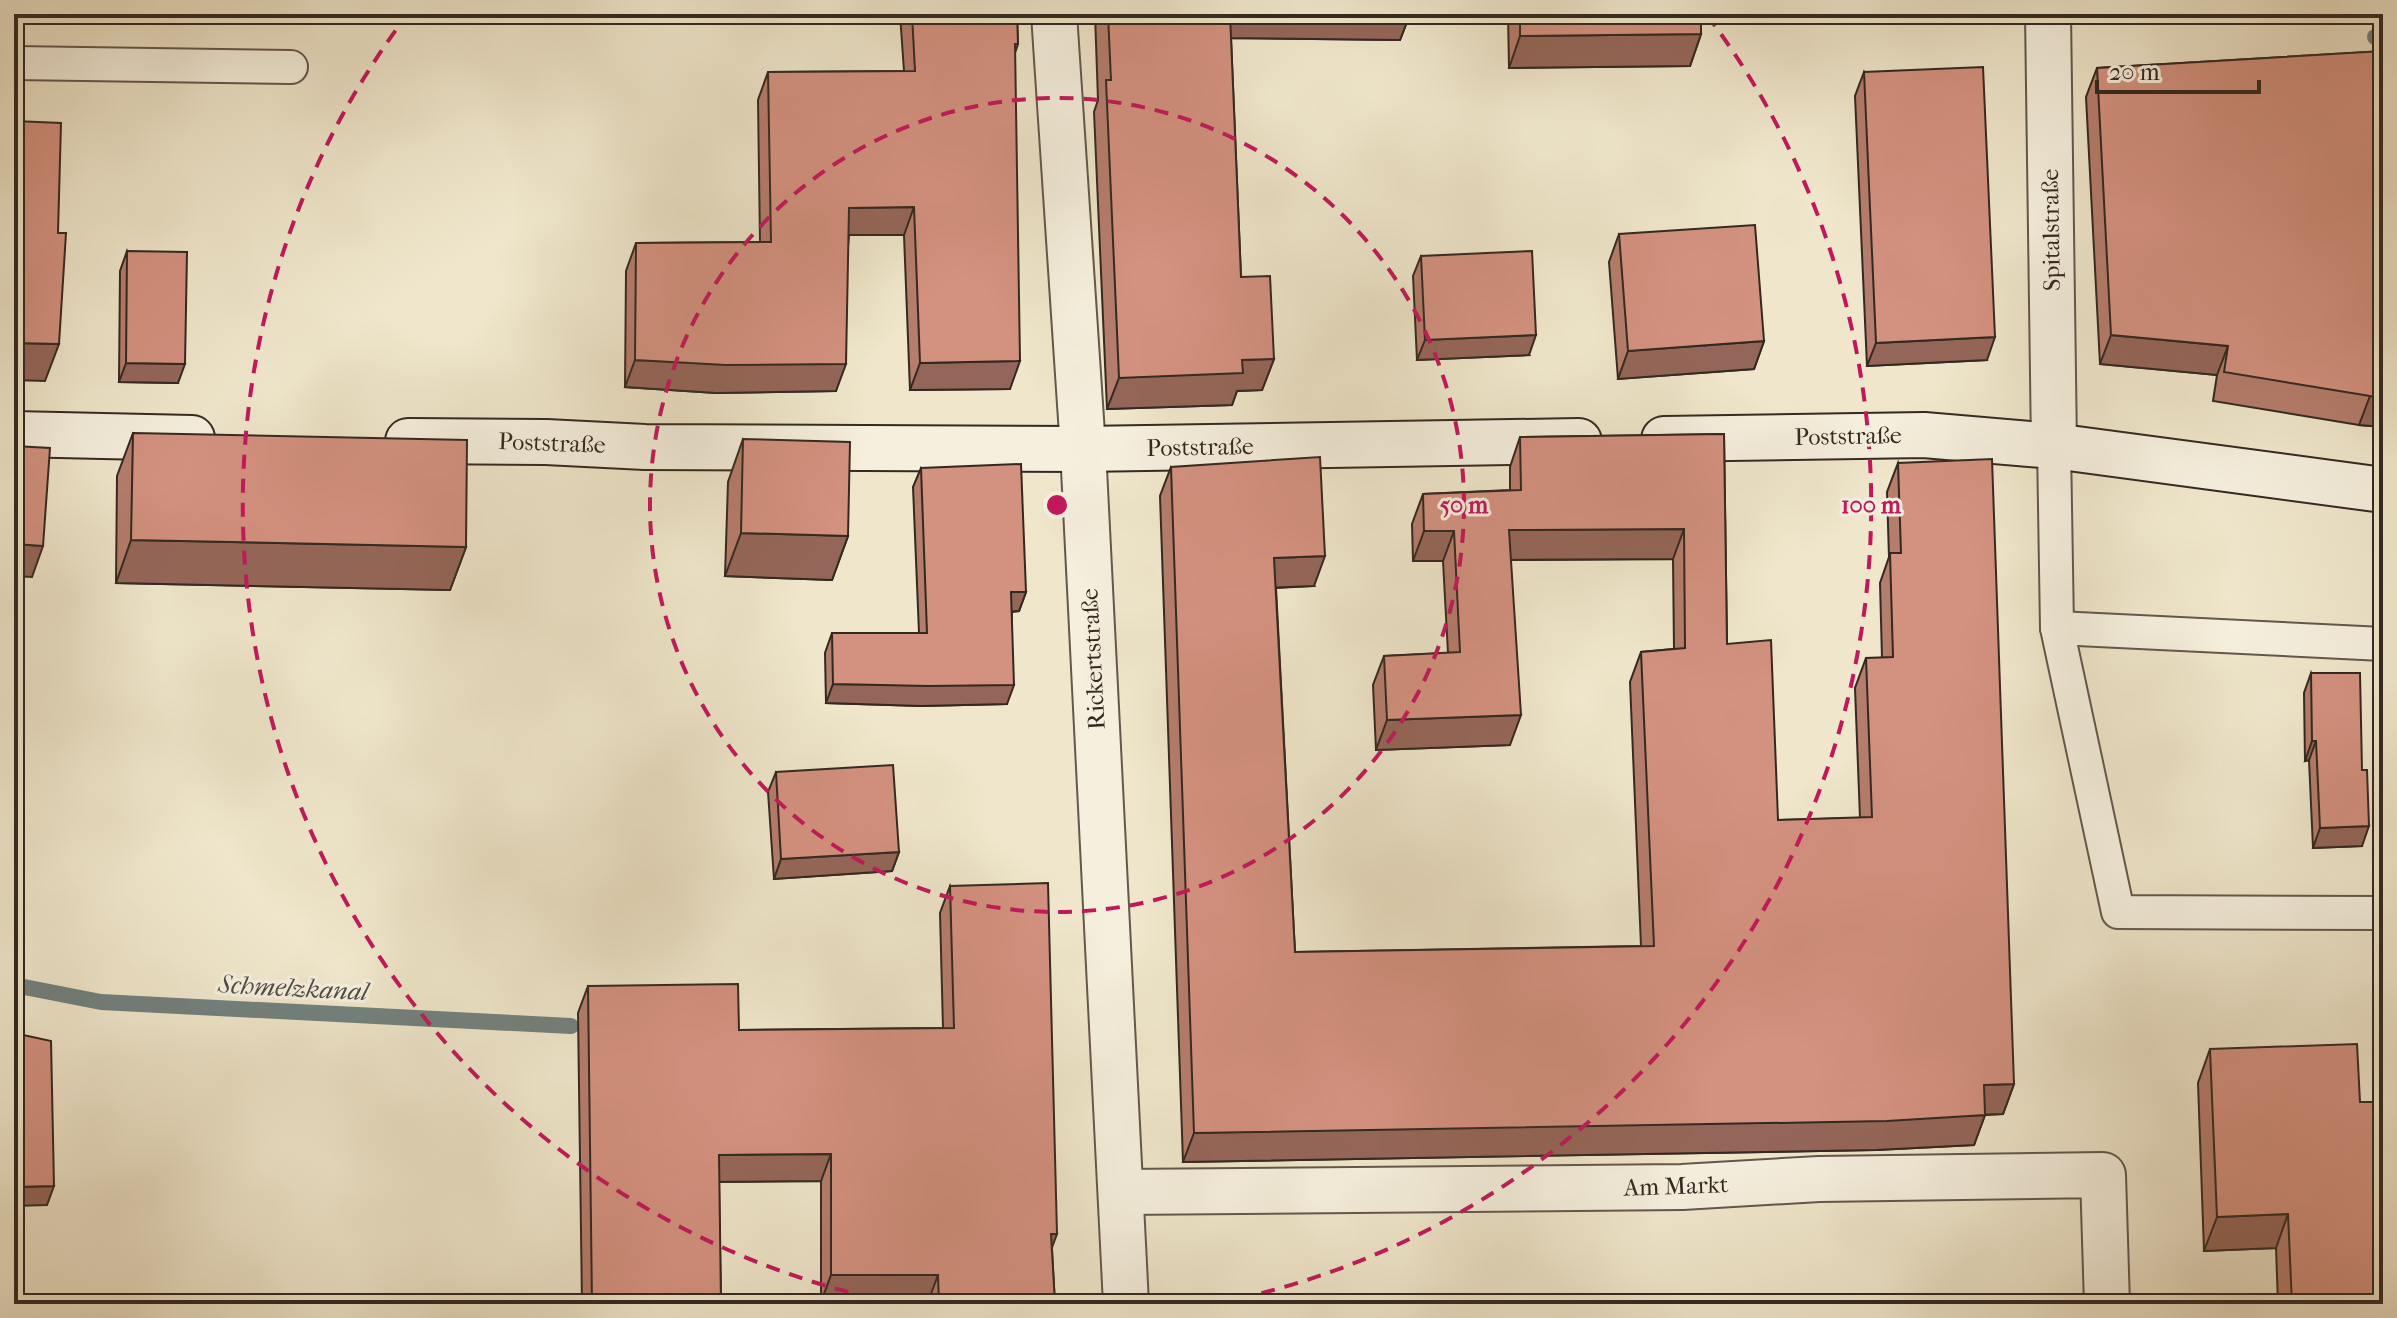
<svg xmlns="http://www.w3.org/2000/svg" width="2397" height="1318" viewBox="0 0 2397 1318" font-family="'IM FELL French Canon',serif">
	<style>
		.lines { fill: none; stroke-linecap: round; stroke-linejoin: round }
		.stream { stroke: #72827f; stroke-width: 16 }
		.service-casing { stroke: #63584c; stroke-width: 36 }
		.minor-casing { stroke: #63584c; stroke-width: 48 }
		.secondary-casing { stroke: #342921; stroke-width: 48 }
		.service { stroke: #f5efdd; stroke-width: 32 }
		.minor { stroke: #f5efdd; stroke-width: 44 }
		.secondary { stroke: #f5efdd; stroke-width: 44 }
		.wall { fill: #b57d6d; stroke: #342921; stroke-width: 2 }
		.shaded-wall { fill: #946659; stroke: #342921; stroke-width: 2 }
		.building { fill: #d3917f; stroke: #342921; stroke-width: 2 }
		.ring { fill: none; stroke: #c2185b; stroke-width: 4; stroke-dasharray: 14 10 }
		.labels { text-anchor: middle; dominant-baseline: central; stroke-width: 6; stroke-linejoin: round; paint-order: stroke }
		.street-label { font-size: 24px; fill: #342921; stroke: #f5efdd }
		.water-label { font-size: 26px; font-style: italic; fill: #4e4e48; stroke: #f5efdd }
		.centre { fill: #c2185b; stroke: #f5efdd; stroke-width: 4 }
		.ring-label { font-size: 24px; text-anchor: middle; font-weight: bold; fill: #c2185b; stroke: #f5efdd; stroke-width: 6; stroke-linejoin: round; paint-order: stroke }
	</style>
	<rect width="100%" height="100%" fill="#efe6cb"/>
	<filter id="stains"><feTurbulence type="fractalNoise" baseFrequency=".0025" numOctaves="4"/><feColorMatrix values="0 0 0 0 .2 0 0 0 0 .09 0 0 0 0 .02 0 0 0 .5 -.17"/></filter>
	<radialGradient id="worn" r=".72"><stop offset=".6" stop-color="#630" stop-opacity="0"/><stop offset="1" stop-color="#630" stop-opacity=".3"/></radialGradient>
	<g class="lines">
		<g class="stream">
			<path d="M2375 37H2383"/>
			<path d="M14 985 101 1002 571 1026"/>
		</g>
		<defs>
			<g id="service">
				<path d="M14 63 291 67"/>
				<path d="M2054 446 2057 628 2118 912 2383 913"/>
				<path d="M2057 628 2383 644"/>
			</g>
			<g id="minor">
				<path d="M1054 14 1083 449 1126 1304"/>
				<path d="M2048 14 2054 446"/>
				<path d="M1121 1192 1682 1187 1819 1179 2103 1175 2107 1304"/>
			</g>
			<g id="secondary">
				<path d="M14 434 192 438"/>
				<path d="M1664 439 1924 435 2054 446 2383 490"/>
				<path d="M408 441 546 442 645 447 1083 449 1579 441"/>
			</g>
		</defs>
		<use href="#service" class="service-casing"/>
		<use href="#minor" class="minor-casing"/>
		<use href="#secondary" class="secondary-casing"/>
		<use href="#service" class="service"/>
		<use href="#minor" class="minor"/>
		<use href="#secondary" class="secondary"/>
	</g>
	<g class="wall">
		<path d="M900 14H1017L1018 44 1015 53 1010 389 910 390 904 235H849L836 391 716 393 625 387 626 271 636 243 760 242 758 100 768 72 904 71Z"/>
		<path d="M1095 14H1410L1400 40 1231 38 1241 277 1274 359 1262 390 1237 391 1232 405 1107 409 1094 112 1098 100Z"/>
		<path d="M1508 14H1701V34L1690 66 1509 68Z"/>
		<path d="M2383 51V427L2359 425 2213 401 2217 375 2100 364 2086 97 2097 68Z"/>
		<path d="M1864 72 1987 360 1867 366 1855 96Z"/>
		<path d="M1619 234 1764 341 1754 369 1618 379 1609 262Z"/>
		<path d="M127 251 178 383 119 382 120 271Z"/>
		<path d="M1421 256 1529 355 1417 360 1413 276Z"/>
		<path d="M133 433 466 547 450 590 116 583 117 476Z"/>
		<path d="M1724 434 1727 644 1778 820 1860 818 1855 688 1866 658H1882L1880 583 1889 557 1887 492 1898 463 2014 1084 2003 1114 1985 1115 1974 1145 1876 1150 1183 1162 1160 496 1171 467 1314 586 1276 588 1295 952 1641 946 1630 682 1641 652 1674 649 1673 559 1511 560 1510 745 1376 750 1373 685 1384 656 1448 653 1443 561H1413L1412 524 1423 494 1510 490V467L1520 437Z"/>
		<path d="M743 439 848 536 832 580 725 576 728 482Z"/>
		<path d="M921 468 1026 592 1019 611 1012 612 1007 704 921 706 826 703 825 653 832 633H919L913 487Z"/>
		<path d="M2311 673 2362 846 2313 848 2309 760 2305 761 2304 693Z"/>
		<path d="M776 772 899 852 892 871 774 879 768 792Z"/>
		<path d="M950 886 1052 1249 1055 1304 821 1302V1181L719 1182 721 1304H582L578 1013 588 986 739 1030 943 1028 940 913Z"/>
		<path d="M2210 1049 2360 1102 2383 1304H2278L2276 1248 2204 1251 2198 1083Z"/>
	</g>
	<g class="shaded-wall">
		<path d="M1227 14H1410L1400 40 1218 38Z"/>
		<path d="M1701 34 1690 66 1509 68 1520 36Z"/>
		<path d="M914 207 904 235H839L849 208Z"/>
		<path d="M1536 335 1529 355 1417 360 1425 340Z"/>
		<path d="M2111 335 2228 346 2217 375 2100 364Z"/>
		<path d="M1995 337 1987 360 1867 366 1876 343Z"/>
		<path d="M1764 341 1754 369 1618 379 1628 351Z"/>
		<path d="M14 343 59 344 45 381 14 380Z"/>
		<path d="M1274 359 1262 390 1237 391 1232 405 1107 409 1119 378 1242 360Z"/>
		<path d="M635 360 846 364 836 391 716 393 625 387Z"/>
		<path d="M1020 361 1010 389 910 390 920 363Z"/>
		<path d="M126 363 185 364 178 383 119 382Z"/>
		<path d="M2370 396 2383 397V427L2359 425Z"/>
		<path d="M1684 529 1673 559 1498 560 1509 530Z"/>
		<path d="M1424 531H1454L1443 561H1413Z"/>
		<path d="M741 533 848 536 832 580 725 576Z"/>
		<path d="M131 540 466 547 450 590 116 583Z"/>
		<path d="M14 544 43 546 32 577 14 576Z"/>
		<path d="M1325 556 1314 586 1264 588 1274 558Z"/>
		<path d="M1011 592H1026L1019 611 1004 612Z"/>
		<path d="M833 684 1014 685 1007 704 921 706 826 703Z"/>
		<path d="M1521 715 1510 745 1376 750 1387 720Z"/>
		<path d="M2312 741H2316L2309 760 2305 761Z"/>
		<path d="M2369 826 2362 846 2313 848 2320 828Z"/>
		<path d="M899 852 892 871 774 879 781 859Z"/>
		<path d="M2014 1084 2003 1114 1973 1115 1984 1085Z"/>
		<path d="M1985 1115 1974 1145 1876 1150 1183 1162 1194 1133Z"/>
		<path d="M831 1154 821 1181 709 1182 719 1155Z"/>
		<path d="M54 1186 47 1205 14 1206V1187Z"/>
		<path d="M2288 1214 2276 1248 2204 1251 2217 1217Z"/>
		<path d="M1051 1234H1057L1047 1261Z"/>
		<path d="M831 1275H938L928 1302H821Z"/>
	</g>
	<g class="building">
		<path d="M912 14H1017L1018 44H1015L1020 361 920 363 914 207 849 208 846 364 726 365 635 360 636 243 771 242 768 72 915 71Z"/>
		<path d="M1108 14H1230L1241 277 1270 276 1274 359 1242 360 1243 373 1119 378 1106 80H1111Z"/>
		<path d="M1520 14H1701V34L1520 36Z"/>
		<path d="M2383 51V397L2370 396 2224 372 2228 346 2111 335 2097 68Z"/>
		<path d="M1983 67 1995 337 1876 343 1864 72Z"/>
		<path d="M14 121 61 123 58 233H66L59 344 14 343Z"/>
		<path d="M1755 225 1764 341 1628 351 1619 234Z"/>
		<path d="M127 251 187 252 185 364 126 363Z"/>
		<path d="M1532 251 1536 335 1425 340 1421 256Z"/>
		<path d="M133 433 467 440 466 547 131 540Z"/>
		<path d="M1724 434 1727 644 1771 640 1778 820 1872 817 1866 658 1893 657 1890 553H1901L1898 463 1992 459 2014 1084 1984 1085 1985 1115 1887 1121 1194 1133 1171 467 1320 457 1325 556 1274 558 1295 952 1654 946 1641 652 1685 648 1684 529 1509 530 1521 715 1387 720 1384 656 1460 652 1454 531H1424L1423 494 1521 490 1520 437Z"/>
		<path d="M743 439 850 442 848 536 741 533Z"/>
		<path d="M14 446 50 448 43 546 14 544Z"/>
		<path d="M1021 464 1026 592H1011L1014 685 928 686 833 684 832 633H927L921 468Z"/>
		<path d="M2311 673H2360L2362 770H2367L2369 826 2320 828 2316 741H2312Z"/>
		<path d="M893 765 899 852 781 859 776 772Z"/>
		<path d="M1048 883 1057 1234H1051L1055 1304H939L938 1275H831V1154L719 1155 721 1304H592L588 986 738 984 739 1030 954 1028 950 886Z"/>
		<path d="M14 1033 51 1041 54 1186 14 1187Z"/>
		<path d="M2357 1044 2360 1102H2383V1304H2292L2288 1214 2217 1217 2210 1049Z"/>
	</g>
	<g class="ring">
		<circle cx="1057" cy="505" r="407"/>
		<path d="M895 1303A814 814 0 0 1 407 15M1707 15A814 814 0 0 1 1219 1303"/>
	</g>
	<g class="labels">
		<g class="street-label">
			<text transform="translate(2051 230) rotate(-91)">Spitalstraße</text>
			<text transform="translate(1848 436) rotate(-1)">Poststraße</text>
			<text transform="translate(552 443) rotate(2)">Poststraße</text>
			<text transform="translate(1200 447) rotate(-1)">Poststraße</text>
			<text transform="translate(1093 659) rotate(-93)">Rickertstraße</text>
			<text transform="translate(1676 1186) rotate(-2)">Am Markt</text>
		</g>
		<g class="water-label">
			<text transform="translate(293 988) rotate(3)">Schmelzkanal</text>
		</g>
	</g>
	<circle cx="1057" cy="505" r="12" class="centre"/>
	<g class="ring-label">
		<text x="1464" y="513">50 m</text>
		<text x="1871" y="513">100 m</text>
	</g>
	<rect width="2397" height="1318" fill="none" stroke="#efe6cb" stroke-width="48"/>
	<rect x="16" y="16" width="2365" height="1286" fill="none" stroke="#342921" stroke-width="4"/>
	<rect x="24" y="24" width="2349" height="1270" fill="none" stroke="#342921" stroke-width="2"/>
	<path d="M2097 80v12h162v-12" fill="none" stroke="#342921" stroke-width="4"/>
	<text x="2109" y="80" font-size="24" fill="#342921" stroke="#f5efdd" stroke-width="6" paint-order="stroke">20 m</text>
	<rect width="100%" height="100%" filter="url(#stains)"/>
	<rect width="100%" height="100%" fill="url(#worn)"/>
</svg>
